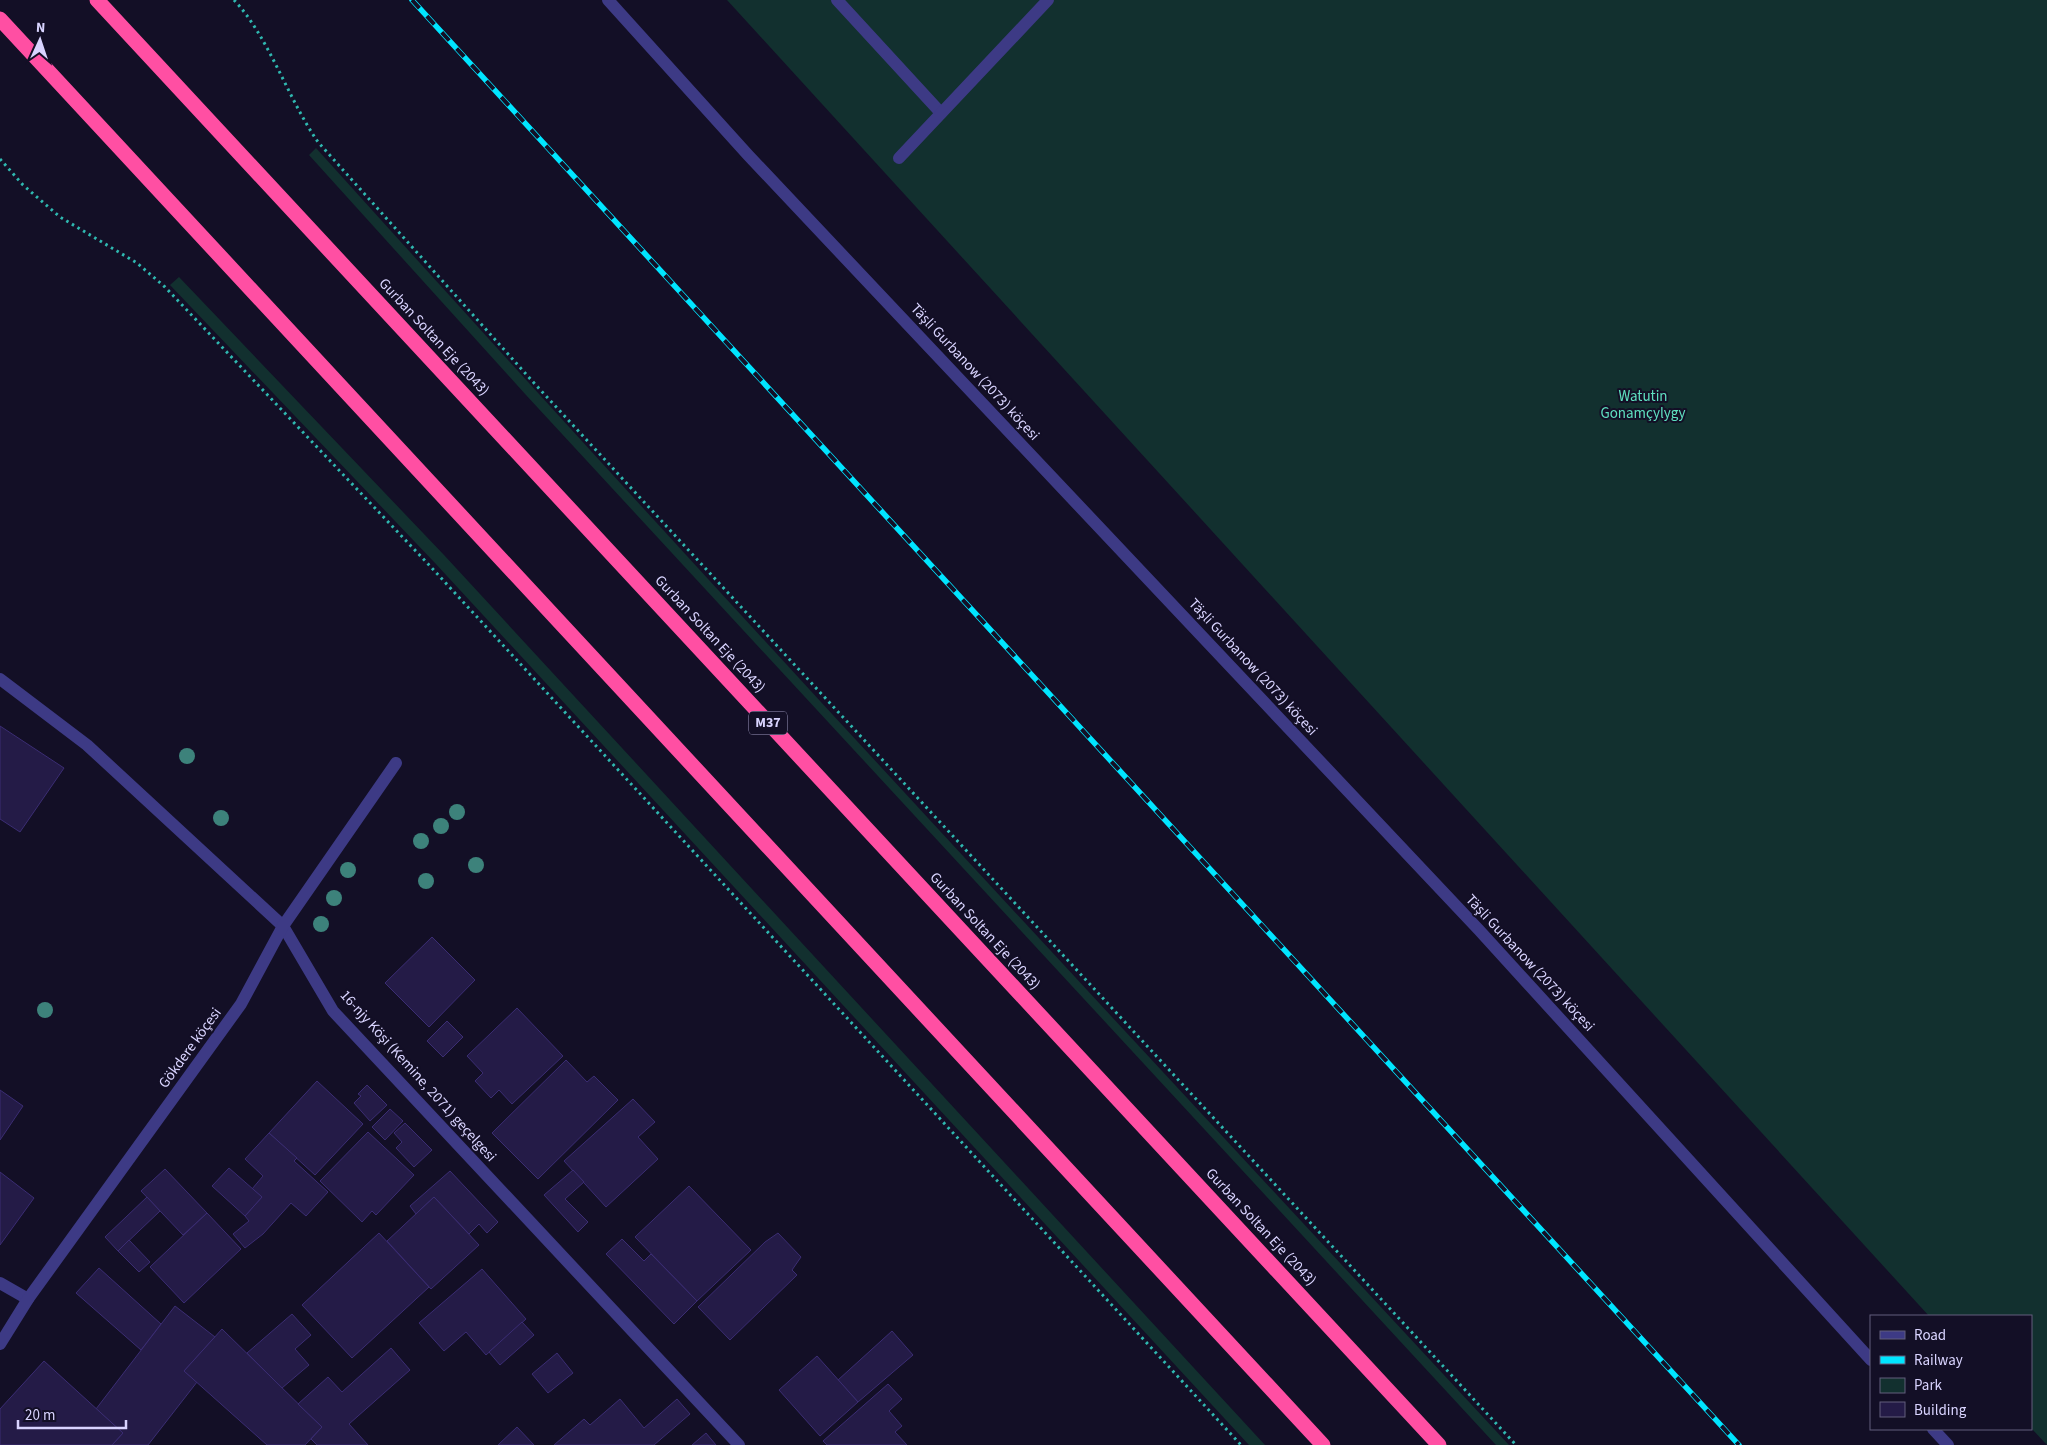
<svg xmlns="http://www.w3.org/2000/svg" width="2047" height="1445" viewBox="0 0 2047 1445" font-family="'Source Sans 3',sans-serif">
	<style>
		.green { fill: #12302f }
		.building { fill: #241b47; stroke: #3b2d73 }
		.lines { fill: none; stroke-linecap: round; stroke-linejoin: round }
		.path { stroke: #2fb8b0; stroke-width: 3; stroke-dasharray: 2.5 4; stroke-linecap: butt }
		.minor { stroke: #3d3a85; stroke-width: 12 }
		.highway { stroke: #ff4fa3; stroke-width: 15 }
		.rail-casing { stroke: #00e5ff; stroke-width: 5.5 }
		.rail { stroke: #130f26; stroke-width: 4; stroke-dasharray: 11; stroke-linecap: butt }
		.tree { fill: #3d827b }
		.labels { text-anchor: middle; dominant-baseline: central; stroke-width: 4; stroke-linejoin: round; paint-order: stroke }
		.shield { fill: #130f26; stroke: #9e99be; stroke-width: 1 }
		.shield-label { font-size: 14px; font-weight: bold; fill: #d9d4ff }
		.street-label { font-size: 15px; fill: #d9d4ff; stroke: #130f26 }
		.park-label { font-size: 15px; fill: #5fe0c0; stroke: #130f26 }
	</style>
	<rect width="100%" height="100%" fill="#130f26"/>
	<g class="green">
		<path d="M727 0H2047V1445L2031 1428V1316H1929Z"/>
		<path d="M316 148C709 584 1109 1014 1509 1445H1496L526 395 309 155Z"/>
		<path d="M179 277 444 555 1265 1445H1249L435 563 170 285Z"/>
	</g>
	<g class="building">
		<path d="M0 726 64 768 20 832 0 819Z"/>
		<path d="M432 937 475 980 429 1027 385 983Z"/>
		<path d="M517 1008 563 1056 512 1104 499 1090 491 1098 475 1081 483 1073 467 1056Z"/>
		<path d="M447 1021 463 1037 443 1057 427 1041Z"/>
		<path d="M566 1060 587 1082 594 1076 618 1100 538 1179 492 1133Z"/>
		<path d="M317 1081 363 1124 315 1175 269 1133Z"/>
		<path d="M367 1085 387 1105 370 1121 354 1103 361 1096 358 1094Z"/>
		<path d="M0 1090 23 1106 0 1140Z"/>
		<path d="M633 1099 655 1122 638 1137 658 1159 606 1207 564 1161Z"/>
		<path d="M390 1109 403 1121 385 1140 372 1127Z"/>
		<path d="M405 1123 432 1150 414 1167 396 1148 402 1142 394 1133Z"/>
		<path d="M368 1132 414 1175 376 1215 372 1211 362 1222 320 1181Z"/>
		<path d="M269 1133 297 1158 294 1161 328 1192 306 1216 291 1203 263 1234 245 1248 233 1234 249 1221 245 1216 262 1197 252 1189 263 1176 245 1159Z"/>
		<path d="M229 1168 262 1197 245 1216 212 1186Z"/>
		<path d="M165 1169 207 1213 183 1235 141 1191Z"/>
		<path d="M573 1170 584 1182 565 1199 588 1222 578 1232 544 1195Z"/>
		<path d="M450 1171 498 1222 487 1233 479 1224 469 1234 434 1197 416 1214 410 1206Z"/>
		<path d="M0 1172 34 1198 0 1245Z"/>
		<path d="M689 1186 751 1250 697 1301 635 1237Z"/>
		<path d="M147 1197 160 1211 118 1251 105 1237Z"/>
		<path d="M434 1197 479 1245 431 1289 387 1241Z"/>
		<path d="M207 1213 241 1249 184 1303 150 1267Z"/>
		<path d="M379 1233 429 1287 352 1358 302 1305Z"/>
		<path d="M778 1233 801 1257 792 1270 797 1275 730 1340 698 1307 765 1242Z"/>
		<path d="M622 1239 644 1261 651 1254 697 1301 674 1324 606 1254Z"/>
		<path d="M129 1240 150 1262 139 1272 118 1251Z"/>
		<path d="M99 1268 161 1324 141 1350 76 1293Z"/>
		<path d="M482 1269 526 1319 486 1355 466 1332 444 1351 419 1323Z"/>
		<path d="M175 1306 215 1337 184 1371 197 1382 148 1445H112L123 1433 96 1409Z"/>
		<path d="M292 1314 311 1335 295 1349 309 1365 282 1388 247 1353Z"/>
		<path d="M522 1322 534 1335 500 1365 489 1352Z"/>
		<path d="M222 1329 322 1427 305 1445H267L184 1371Z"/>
		<path d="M892 1331 913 1355 858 1402 838 1380Z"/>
		<path d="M391 1348 410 1370 349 1424 368 1445H317L311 1439 322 1427 298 1404 328 1377 342 1392Z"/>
		<path d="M557 1353 573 1373 548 1393 532 1374Z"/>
		<path d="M817 1356 858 1402 820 1436 779 1390Z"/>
		<path d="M44 1361 123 1433 112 1445H0V1409Z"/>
		<path d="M888 1384 902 1399 889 1411 902 1426 895 1432 907 1445H827L823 1441Z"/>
		<path d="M620 1399 644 1428 677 1399 690 1414 654 1445H554L584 1419 590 1425Z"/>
		<path d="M517 1427 534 1445H498Z"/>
		<path d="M706 1433 716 1445H692Z"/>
	</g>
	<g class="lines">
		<g class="path">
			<path d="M234 0C269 37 288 99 318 142L534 383 1516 1445"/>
			<path d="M0 159 23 185 60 217 137 263 165 287 430 566 1241 1445"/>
		</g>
		<g class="minor">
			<path d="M608 0 748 155 1479 930 1871 1360"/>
			<path d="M837 0 941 113"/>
			<path d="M899 158 1048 0"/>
			<path d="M0 679 87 745 283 926 333 1011 739 1445"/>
			<path d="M0 1283 28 1299"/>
			<path d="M0 1344 28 1299 241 1004 283 926 396 763"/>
			<path d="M1933 1429 1948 1445"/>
		</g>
		<g class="highway">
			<path d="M97 0 1439 1445"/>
			<path d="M0 19 1323 1445"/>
		</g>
		<defs>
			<path id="rail" d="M412 0 1739 1445"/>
		</defs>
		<use href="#rail" class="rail-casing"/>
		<use href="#rail" class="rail"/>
	</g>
	<g class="tree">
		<circle cx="187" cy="756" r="8"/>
		<circle cx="457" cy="812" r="8"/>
		<circle cx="221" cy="818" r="8"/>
		<circle cx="441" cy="826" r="8"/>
		<circle cx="421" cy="841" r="8"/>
		<circle cx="476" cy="865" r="8"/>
		<circle cx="348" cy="870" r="8"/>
		<circle cx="426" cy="881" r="8"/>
		<circle cx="334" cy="898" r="8"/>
		<circle cx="321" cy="924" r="8"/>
		<circle cx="45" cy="1010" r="8"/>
	</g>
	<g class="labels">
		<rect class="shield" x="749" y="711.5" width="38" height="23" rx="4"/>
		<g class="shield-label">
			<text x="768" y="723">M37</text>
		</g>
		<g class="street-label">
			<text transform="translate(434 337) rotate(47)">Gurban Soltan Eje (2043)</text>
			<text transform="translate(975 372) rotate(47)">Täşli Gurbanow (2073) köçesi</text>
			<text transform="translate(710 634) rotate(47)">Gurban Soltan Eje (2043)</text>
			<text transform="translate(1253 667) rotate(47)">Täşli Gurbanow (2073) köçesi</text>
			<text transform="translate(985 931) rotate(47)">Gurban Soltan Eje (2043)</text>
			<text transform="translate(1530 963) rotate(47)">Täşli Gurbanow (2073) köçesi</text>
			<text transform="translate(190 1048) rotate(-54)">Gökdere köçesi</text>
			<text transform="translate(418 1076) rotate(48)">16-njy Köşi (Kemine, 2071) geçelgesi</text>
			<text transform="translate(1261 1227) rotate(47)">Gurban Soltan Eje (2043)</text>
		</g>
		<g class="park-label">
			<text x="1643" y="396">Watutin<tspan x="1643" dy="17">Gonamçylygy</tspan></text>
		</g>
	</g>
	<rect x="1870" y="1315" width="162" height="115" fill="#130f26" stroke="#625e7d"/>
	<rect x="1880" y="1331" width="25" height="8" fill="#3d3a85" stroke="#625e7d"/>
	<text x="1914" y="1340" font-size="15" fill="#d9d4ff">Road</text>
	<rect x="1880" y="1356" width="25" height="8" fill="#00e5ff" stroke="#625e7d"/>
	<text x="1914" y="1365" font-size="15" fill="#d9d4ff">Railway</text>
	<rect x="1880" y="1378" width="25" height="15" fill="#12302f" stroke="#625e7d"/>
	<text x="1914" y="1390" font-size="15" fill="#d9d4ff">Park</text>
	<rect x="1880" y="1402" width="25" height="15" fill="#241b47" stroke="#625e7d"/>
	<text x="1914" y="1415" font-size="15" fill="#d9d4ff">Building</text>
	<g transform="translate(40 40) rotate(3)" stroke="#130f26" stroke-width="4" paint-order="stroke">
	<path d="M0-4L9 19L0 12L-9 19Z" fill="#d9d4ff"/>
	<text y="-8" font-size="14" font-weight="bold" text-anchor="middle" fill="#d9d4ff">N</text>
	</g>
	<path d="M18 1420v8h108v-8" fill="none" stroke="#d9d4ff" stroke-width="2.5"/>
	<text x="25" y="1420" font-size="15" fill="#d9d4ff" stroke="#130f26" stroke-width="4" paint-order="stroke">20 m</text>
</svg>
